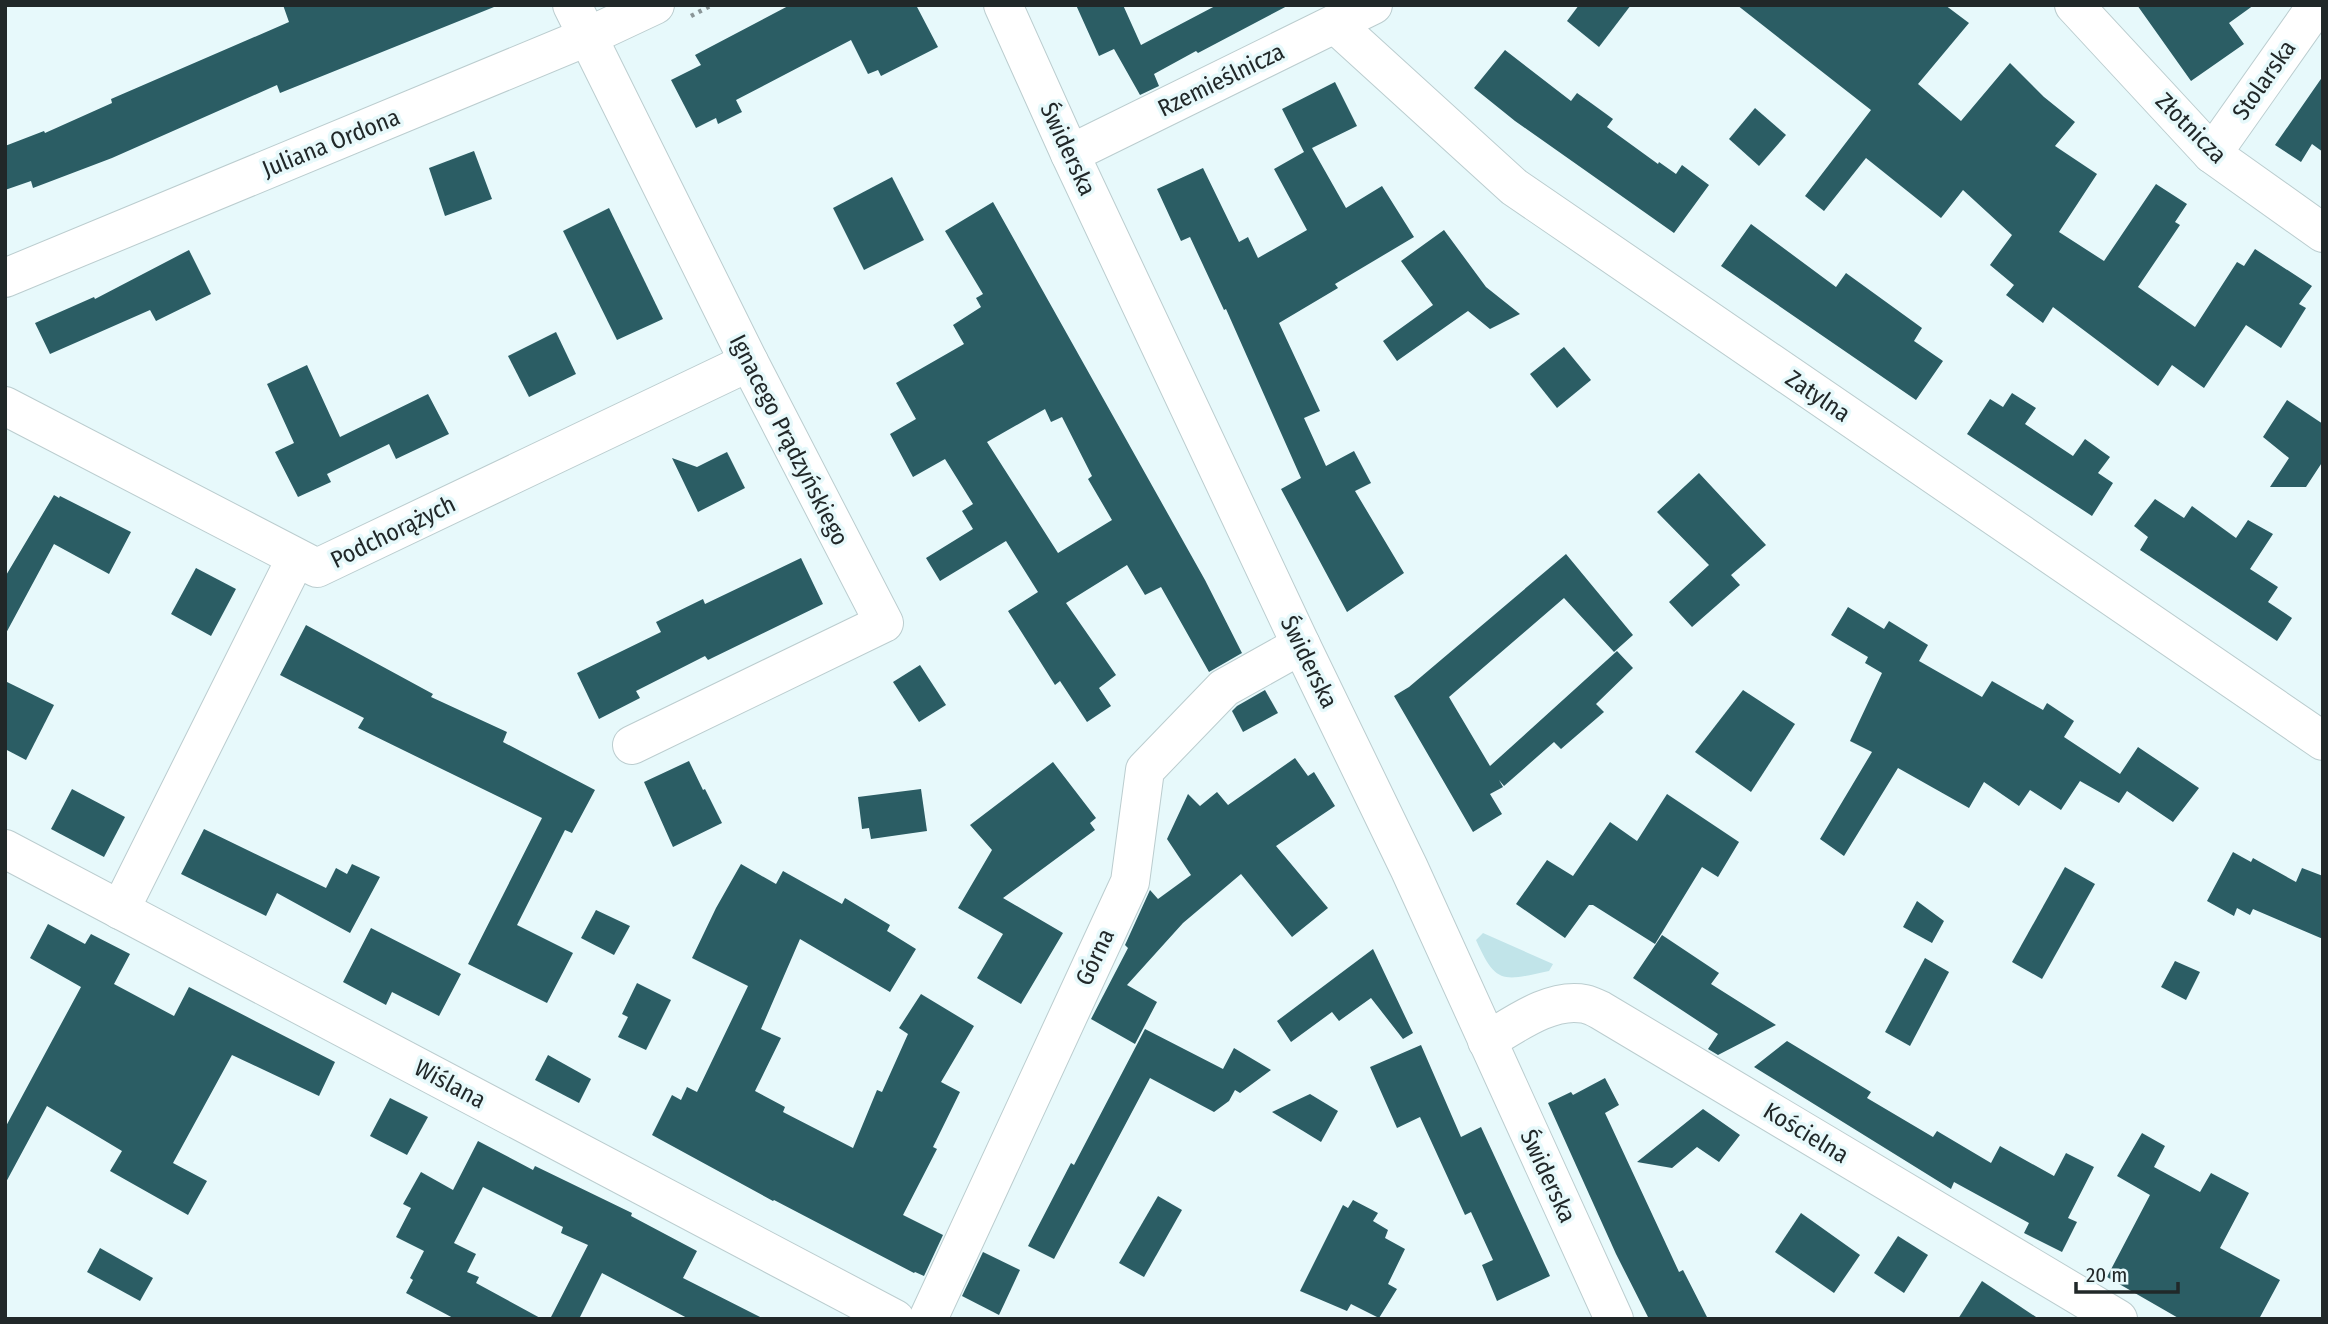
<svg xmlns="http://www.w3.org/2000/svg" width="2328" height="1324" viewBox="0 0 2328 1324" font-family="'Fira Sans Condensed',sans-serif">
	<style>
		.green { fill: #c1e4e9 }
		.building { fill: #2b5d64; fill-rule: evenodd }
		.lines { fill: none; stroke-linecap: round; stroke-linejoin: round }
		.minor-casing { stroke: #bbcdcf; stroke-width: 40 }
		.path { stroke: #8a9698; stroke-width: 4.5; stroke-dasharray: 3.5 5; stroke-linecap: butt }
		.minor { stroke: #fff; stroke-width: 38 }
		.labels { text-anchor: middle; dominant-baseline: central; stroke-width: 7; stroke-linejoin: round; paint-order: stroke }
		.street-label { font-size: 24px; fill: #212829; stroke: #e7f9fb }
	</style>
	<rect width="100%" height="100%" fill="#e7f9fb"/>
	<path class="green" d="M1483 933 1553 964 1549 971C1503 981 1496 985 1476 940Z"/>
	<g class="building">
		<path d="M283 5H493L494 7 280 93 277 85 112 158 33 188 31 181 5 190V146L44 131 45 133 112 103 111 99 289 22Z"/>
		<path d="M790 5H916L938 47 881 76 878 70 868 74 851 40 736 100 742 112 718 124 716 118 696 128 671 80 701 65 695 55Z"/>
		<path d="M1076 5H1123L1141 45 1217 5H1289L1198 53 1196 51 1154 74 1159 86 1140 95 1114 49 1099 56Z"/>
		<path d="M1579 5H1631L1599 47 1567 21Z"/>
		<path d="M1737 5H1945L1969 23 1918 84 1961 121 2010 63 2044 97 2075 122 2055 146 2097 174 2059 232 2104 261 2156 184 2187 204 2175 222 2180 225 2138 287 2195 327 2237 262 2244 266 2255 249 2312 286 2299 304 2306 308 2281 348 2246 325 2204 388 2172 365 2158 386 2053 307 2043 323 2006 295 2014 285 1990 265 2012 235 1963 190 1941 218 1866 158 1824 211 1805 196 1871 110Z"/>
		<path d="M2137 5H2254L2229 23 2244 44 2191 81Z"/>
		<path d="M1505 50 1571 101 1577 93 1591 103 1613 119 1607 127 1658 164 1659 162 1676 174 1682 165 1709 185 1674 233 1515 121 1474 88Z"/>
		<path d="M2323 76V152L2312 144 2301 162 2275 145Z"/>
		<path d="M1335 82 1357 126 1312 148 1346 208 1382 186 1414 237 1335 284 1338 288 1279 323 1320 411 1304 418 1326 466 1354 451 1371 483 1355 491 1404 573 1347 612 1281 489 1301 478 1226 309 1224 310 1190 237 1181 241 1157 189 1203 168 1239 242 1248 237 1258 258 1307 230 1274 169 1304 152 1282 109Z"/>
		<path d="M1755 108 1786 135 1759 166 1729 139Z"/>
		<path d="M474 151 492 199 445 216 429 168Z"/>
		<path d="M892 177 924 240 864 270 833 208Z"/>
		<path d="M993 202 1205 580 1242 653 1209 672 1161 587 1145 595 1127 565 1066 603 1116 675 1099 688 1111 706 1087 722 1060 681 1055 685 1008 611 1038 592 1006 541 940 581 926 558 973 529 962 511 973 504 945 459 913 477 890 434 916 419 896 383 964 344 953 325 981 307 976 298 983 294 945 231ZM1045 409 1051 422 1062 417 1092 476 1088 479 1112 520 1058 553 987 442Z"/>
		<path d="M609 208 663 319 617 340 563 231Z"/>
		<path d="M1751 224 1836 287 1846 273 1922 328 1914 341 1943 361 1916 400 1721 266Z"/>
		<path d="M1444 230 1486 287 1520 314 1490 329 1468 311 1397 361 1383 341 1433 305 1401 261Z"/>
		<path d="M189 250 211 294 156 321 150 310 50 354 35 323 94 297 95 299Z"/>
		<path d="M556 332 576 374 529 397 508 356Z"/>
		<path d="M1564 347 1591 380 1557 408 1530 374Z"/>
		<path d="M307 365 340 437 428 394 449 434 396 459 389 444 327 474 331 482 298 497 275 452 294 443 267 384Z"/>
		<path d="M2012 393 2036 408 2025 424 2073 456 2085 439 2110 457 2098 473 2113 483 2092 516 1967 434 1990 399 2003 407Z"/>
		<path d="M2287 400 2323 424V461L2306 487H2270L2289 458 2263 437Z"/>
		<path d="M727 452 745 488 698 512 672 458 697 467Z"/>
		<path d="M1699 473 1766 545 1731 575 1740 585 1692 627 1669 602 1709 565 1657 512Z"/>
		<path d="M54 495 59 498 60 496 131 532 109 574 54 544 5 635V577Z"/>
		<path d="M2155 499 2184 518 2192 506 2236 538 2248 520 2273 534 2250 569 2278 587 2268 602 2292 618 2277 641 2140 550 2148 537 2134 526Z"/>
		<path d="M1566 554 1633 635 1614 652 1564 598 1449 697 1490 766 1617 651 1633 668 1596 704 1604 712 1561 749 1554 742 1504 786 1499 780 1503 787 1490 794 1502 814 1473 832 1394 696 1409 687Z"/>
		<path d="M801 558 823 604 708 660 705 656 636 691 640 698 599 719 577 673 661 632 656 622 703 599 705 604Z"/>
		<path d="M196 568 236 589 211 636 171 614Z"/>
		<path d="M1848 607 1884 629 1889 621 1928 645 1919 661 1982 697 1992 681 2043 710 2047 703 2074 721 2064 737 2120 774 2138 747 2199 788 2173 822 2127 791 2119 803 2080 781 2061 810 2030 790 2019 806 1984 782 1969 808 1898 768 1844 856 1820 839 1872 752 1850 741 1882 673 1865 663 1868 657 1831 635Z"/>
		<path d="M306 625 433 694 431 697 507 732 503 742 595 790 572 833 565 830 517 925 573 953 547 1003 468 964 542 818 358 728 364 718 280 675Z"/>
		<path d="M920 665 946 705 919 722 893 682Z"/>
		<path d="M5 681 54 705 26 760 5 749Z"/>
		<path d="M1265 690 1278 713 1243 732 1232 711 1237 706Z"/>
		<path d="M1743 690 1795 724 1751 792 1695 752Z"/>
		<path d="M1295 758 1308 776 1314 772 1335 806 1276 846 1328 908 1292 937 1241 874 1183 923 1127 985 1157 1002 1135 1044 1091 1019 1128 948 1125 945 1150 890 1158 899 1191 875 1167 839 1188 794 1200 806 1217 792 1228 805Z"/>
		<path d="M689 761 703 790 705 789 722 823 673 847 644 782Z"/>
		<path d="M1053 762 1096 818 1090 823 1095 830 1003 898 1063 933 1021 1004 977 978 1003 934 958 908 992 850 970 825Z"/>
		<path d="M72 789 125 817 104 857 51 829Z"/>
		<path d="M921 789 927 831 871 839 869 828 862 829 858 797Z"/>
		<path d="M1667 794 1739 842 1718 877 1702 867 1655 944 1593 905H1589L1565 938 1516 904 1547 860 1573 876 1610 822 1637 841Z"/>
		<path d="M204 829 326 888 336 868 347 874 352 864 380 877 350 933 277 893 266 916 181 874Z"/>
		<path d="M2233 852 2251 862 2253 858 2296 882 2302 868 2323 876V939L2253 909 2250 915 2237 908 2234 916 2207 901Z"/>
		<path d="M741 864 776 884 783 871 842 904 845 898 890 925 887 931 916 949 890 992 800 939 761 1029 781 1038 755 1091 785 1107 783 1112 853 1148 877 1090 882 1092 908 1034 899 1028 921 994 974 1026 941 1082 960 1092 933 1147 937 1149 903 1215 943 1235 924 1276 915 1272 914 1273 774 1200 773 1201 652 1135 672 1095 681 1100 687 1087 697 1092 748 986 692 958 716 908Z"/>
		<path d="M2065 867 2095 884 2042 979 2012 962Z"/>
		<path d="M1917 901 1944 921 1932 943 1903 927Z"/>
		<path d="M596 910 630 926 614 955 581 938Z"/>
		<path d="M48 924 85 944 91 934 130 954 114 984 174 1016 189 987 335 1062 319 1096 232 1055 173 1163 207 1181 188 1215 110 1171 122 1151 47 1106 5 1184V1128L81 987 30 958Z"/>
		<path d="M371 928 461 974 439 1016 392 992 386 1005 343 982Z"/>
		<path d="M1662 935 1719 973 1711 984 1776 1025 1718 1055 1708 1049 1718 1034 1633 978Z"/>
		<path d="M1373 949 1413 1033 1403 1039 1371 998 1339 1021 1332 1012 1291 1042 1277 1021Z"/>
		<path d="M1925 958 1949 972 1910 1046 1885 1032Z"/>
		<path d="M2175 961 2200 972 2186 1000 2161 987Z"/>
		<path d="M637 983 671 1000 646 1050 618 1037 628 1017 622 1014Z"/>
		<path d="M1145 1029 1223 1069 1234 1048 1271 1070 1240 1093 1235 1090 1229 1101 1214 1112 1150 1078 1054 1259 1028 1246 1071 1163 1074 1165Z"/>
		<path d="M1787 1041 1871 1092 1867 1098 1933 1137 1937 1131 1991 1163 2000 1146 2054 1176 2066 1153 2094 1167 2068 1218 2077 1222 2062 1252 2024 1233 2029 1223 1954 1182 1951 1189 1754 1067Z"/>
		<path d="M1421 1045 1461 1137 1481 1127 1550 1276 1497 1301 1482 1265 1493 1260 1471 1212 1465 1215 1420 1117 1397 1128 1370 1067Z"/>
		<path d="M548 1055 591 1079 579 1103 535 1080Z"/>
		<path d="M1605 1078 1619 1105 1605 1113 1679 1272 1683 1270 1708 1319H1649L1616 1254 1548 1103 1571 1092 1573 1095Z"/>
		<path d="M1310 1094 1338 1111 1321 1142 1272 1112Z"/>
		<path d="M390 1098 428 1117 407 1155 370 1136Z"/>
		<path d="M1703 1109 1740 1135 1719 1162 1697 1147 1672 1168 1637 1162Z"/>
		<path d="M2142 1133 2165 1146 2154 1167 2200 1192 2211 1173 2249 1193 2220 1248 2280 1280 2259 1319H2180L2107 1277 2150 1195 2117 1176Z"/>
		<path d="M478 1141 533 1170 535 1166 632 1213 631 1216 697 1251 683 1278 764 1319H689L602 1273 579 1319H550L588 1245 561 1233 563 1227 483 1187 454 1243 476 1254 467 1272 479 1277 476 1283 542 1319H455L406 1293 413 1280 410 1278 424 1251 396 1237 411 1208 403 1204 421 1172 453 1190Z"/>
		<path d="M1158 1196 1182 1210 1144 1277 1119 1263Z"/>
		<path d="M1353 1200 1378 1213 1373 1221 1388 1230 1385 1238 1405 1249 1388 1284 1397 1289 1379 1318 1351 1304 1347 1311 1300 1291 1343 1205 1348 1208Z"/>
		<path d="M1801 1213 1860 1255 1834 1293 1775 1252Z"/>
		<path d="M1898 1236 1928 1255 1904 1293 1874 1273Z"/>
		<path d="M100 1248 153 1278 140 1301 87 1272Z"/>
		<path d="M983 1252 1020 1270 999 1315 962 1296Z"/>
		<path d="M1982 1281 2039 1319H1958Z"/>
	</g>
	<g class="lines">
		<defs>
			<g id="minor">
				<path d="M572 5 749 362 884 623 632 745"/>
				<path d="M1003 5 1070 154 1301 645 1409 868 1614 1319"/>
				<path d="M2074 5 2212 154 2323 233"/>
				<path d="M1335 24 1514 187 2323 741"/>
				<path d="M1070 154 1373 5"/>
				<path d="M2212 154 2317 5"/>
				<path d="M5 278 589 36 655 5"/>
				<path d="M5 406 317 568 749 362"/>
				<path d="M5 849 895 1319"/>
				<path d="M120 910 296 558"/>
				<path d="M1487 1041C1514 1025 1551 997 1585 1004 1590 1005 1596 1008 1600 1010L2118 1319"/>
				<path d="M928 1319 1130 882 1145 770 1224 688 1301 645"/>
			</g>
		</defs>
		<use href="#minor" class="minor-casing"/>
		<path class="path" d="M691 16 712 5"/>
		<use href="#minor" class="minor"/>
	</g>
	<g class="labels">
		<g class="street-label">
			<text transform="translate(1221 80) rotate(-26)">Rzemieślnicza</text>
			<text transform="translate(2264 80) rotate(-55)">Stolarska</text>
			<text transform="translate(2191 128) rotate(45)">Złotnicza</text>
			<text transform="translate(331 143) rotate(-22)">Juliana Ordona</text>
			<text transform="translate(1068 149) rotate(65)">Świderska</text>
			<text transform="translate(1818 396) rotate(34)">Zatylna</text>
			<text transform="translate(789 440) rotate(63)">Ignacego Prądzyńskiego</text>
			<text transform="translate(393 532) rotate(-26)">Podchorążych</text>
			<text transform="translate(1309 662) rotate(64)">Świderska</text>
			<text transform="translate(1095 957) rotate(-65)">Górna</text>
			<text transform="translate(450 1084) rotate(28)">Wiślana</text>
			<text transform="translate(1806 1133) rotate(31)">Kościelna</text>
			<text transform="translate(1548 1176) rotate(65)">Świderska</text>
		</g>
	</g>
	<rect width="2328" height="1324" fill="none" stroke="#212829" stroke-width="14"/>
	<path d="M2076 1282v10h102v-10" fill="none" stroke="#212829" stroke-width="3.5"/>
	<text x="2086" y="1282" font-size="21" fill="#212829" stroke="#e7f9fb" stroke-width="5" paint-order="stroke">20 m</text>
</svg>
